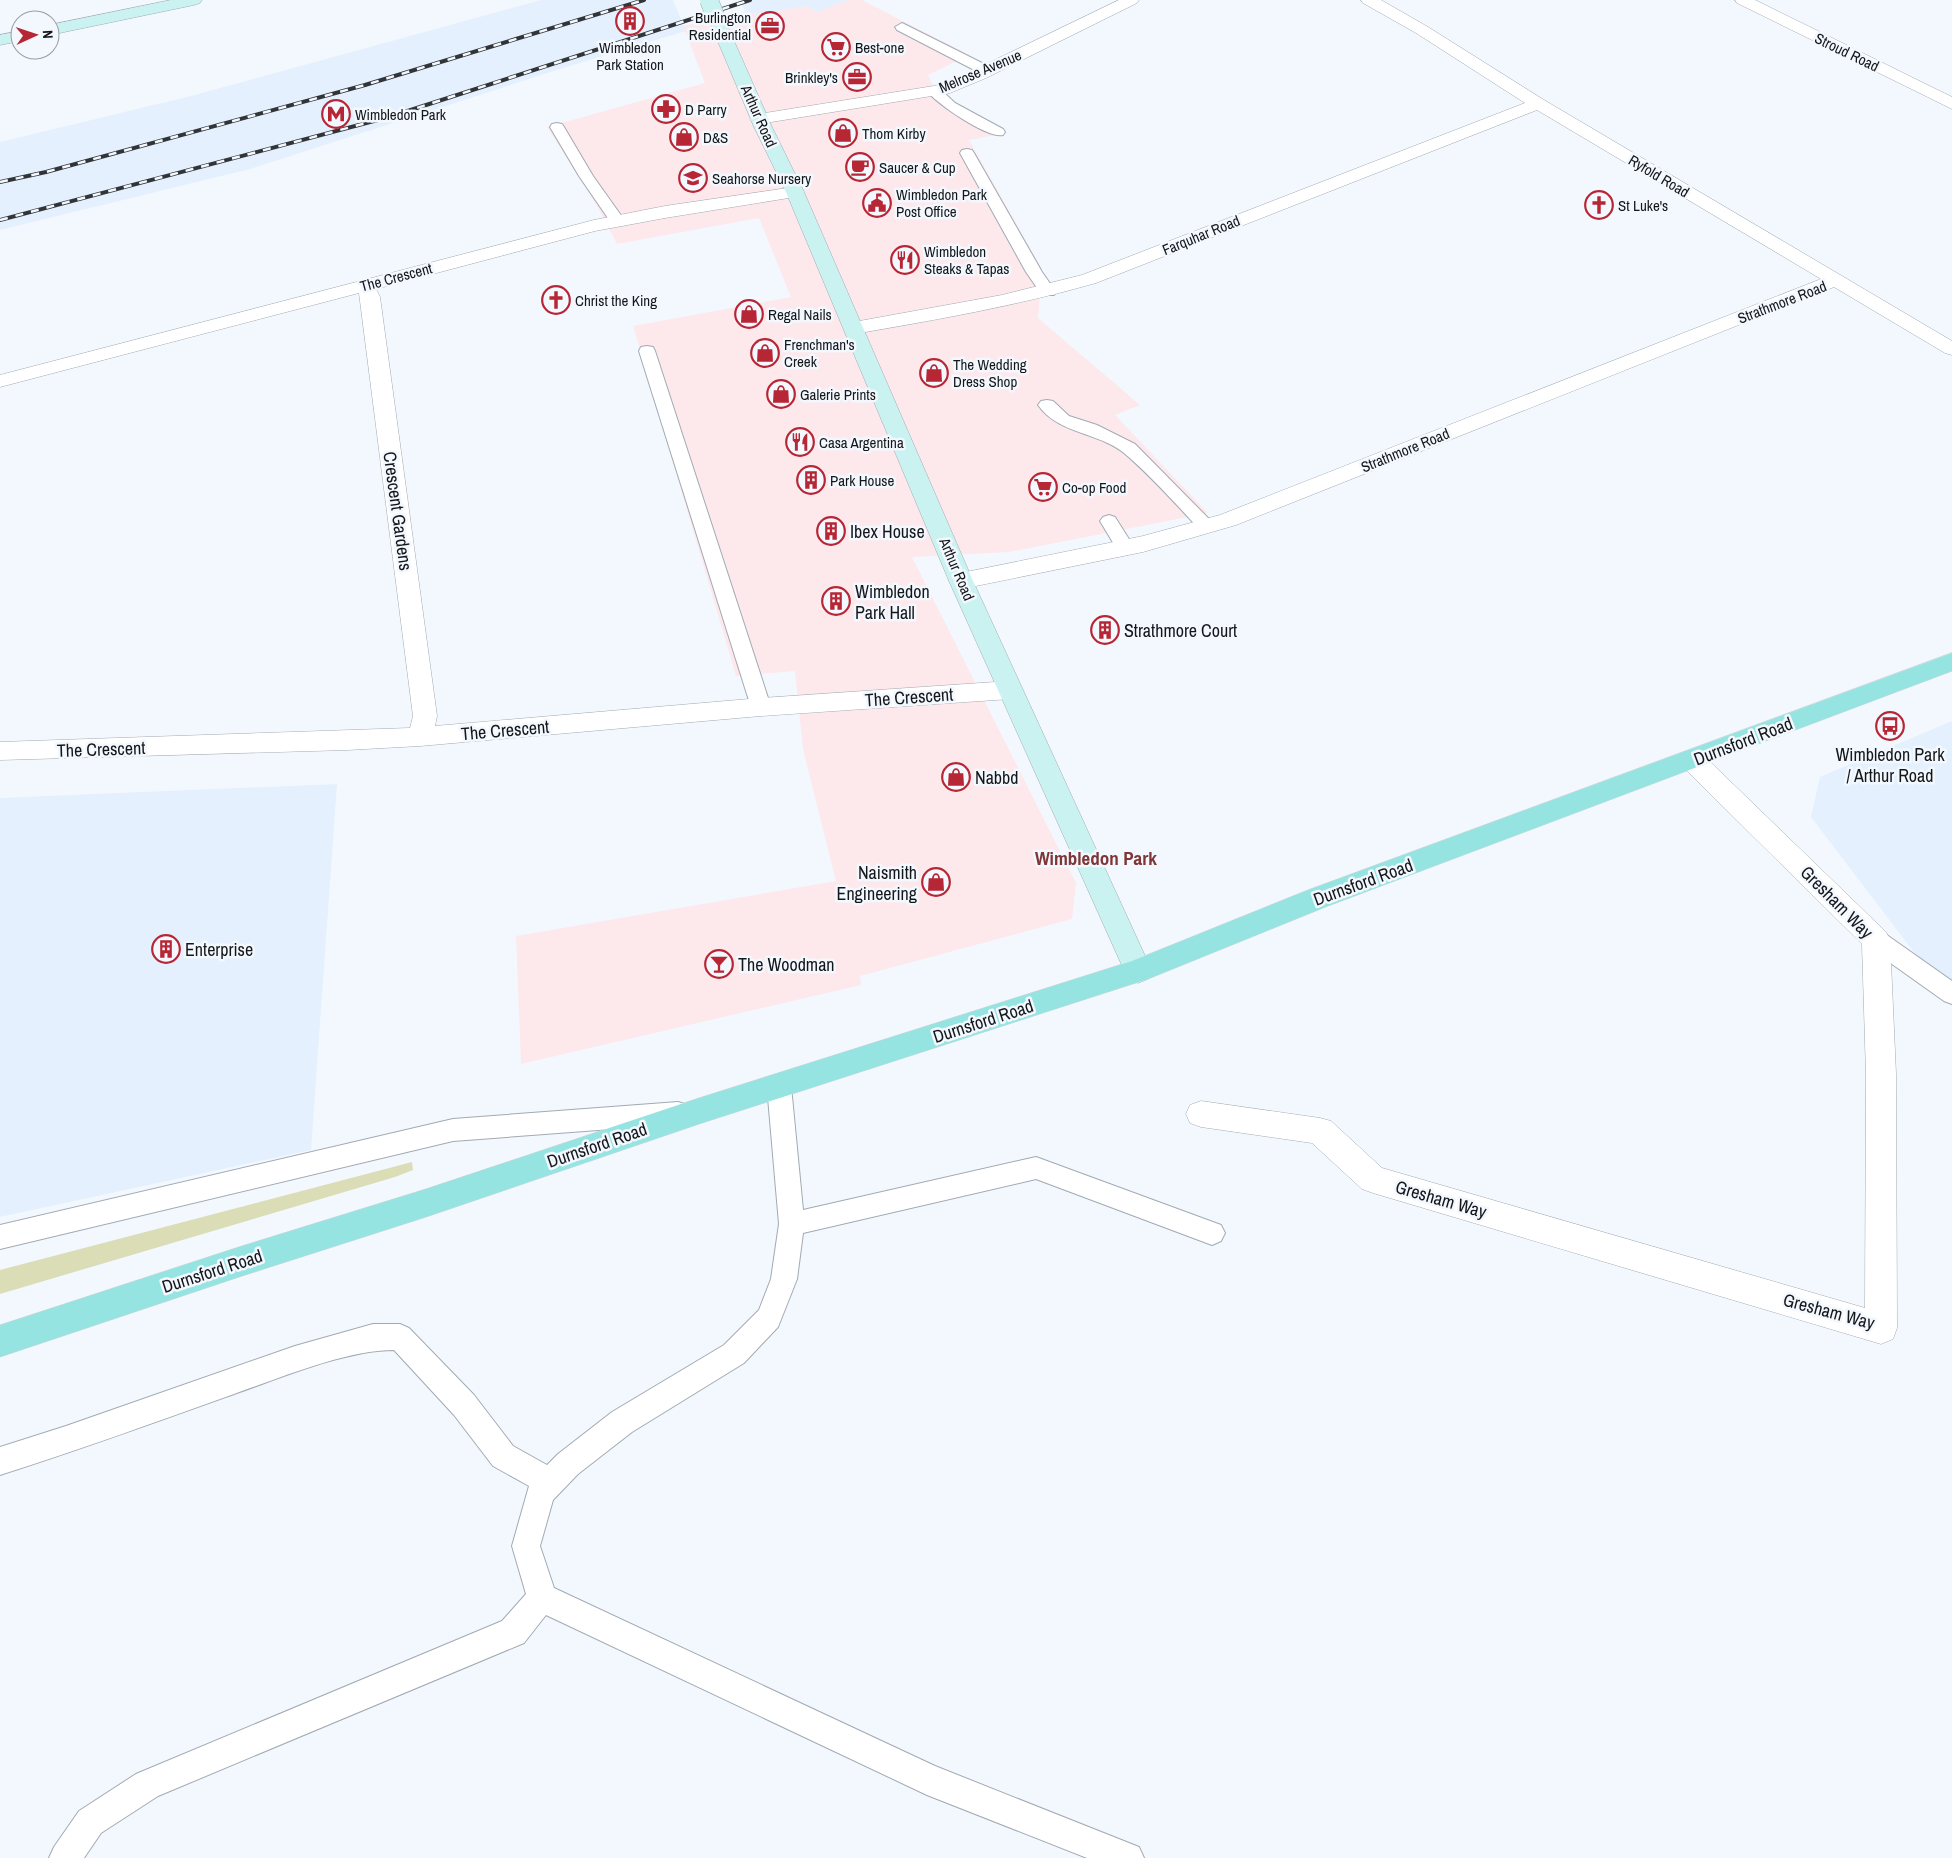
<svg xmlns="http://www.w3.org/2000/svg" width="1952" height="1858" viewBox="0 0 1952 1858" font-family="'Archivo Narrow',sans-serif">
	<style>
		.commercial { fill: #fde8ec }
		.built { fill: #e4f0fd }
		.green { fill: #daddb5 }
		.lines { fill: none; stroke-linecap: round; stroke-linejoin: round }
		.lane-casing { stroke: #a1aab3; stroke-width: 2 }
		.street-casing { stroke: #a1aab3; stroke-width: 1 }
		.secondary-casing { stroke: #a1aab3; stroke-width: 1 }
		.primary-casing { stroke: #d5d5d6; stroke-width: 1 }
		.lane { fill: #fff; fill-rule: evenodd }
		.street { fill: #fff; fill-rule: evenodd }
		.secondary { fill: #caf2f1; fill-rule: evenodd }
		.primary { fill: #95e4e2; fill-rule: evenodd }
		.rail-casing { stroke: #313538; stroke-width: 4 }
		.rail { stroke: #f3f8fe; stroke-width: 2.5; stroke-dasharray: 8; stroke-linecap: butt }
		.secondary-bridge-casing { stroke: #a1aab3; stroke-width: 19; stroke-linecap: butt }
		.secondary-bridge { stroke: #caf2f1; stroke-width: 18 }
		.labels { text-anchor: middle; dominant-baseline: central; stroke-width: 5; stroke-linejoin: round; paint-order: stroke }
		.far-poi-label { font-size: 15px; fill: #14171a; stroke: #f3f8fe; text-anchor: start }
		.far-street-label { font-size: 15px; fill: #14171a; stroke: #f3f8fe }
		.street-label { font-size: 18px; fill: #14171a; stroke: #f3f8fe }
		.poi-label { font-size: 18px; fill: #14171a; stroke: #f3f8fe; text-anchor: start }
		.neighbourhood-label { font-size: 19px; font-weight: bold; fill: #7e3636; stroke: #f3f8fe }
	</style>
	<rect width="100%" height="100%" fill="#f3f8fe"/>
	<path class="commercial" d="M848 0H862L969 55 928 75 942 106 996 135 969 140 1042 269 1038 318 1140 405 1115 415 1208 513 1009 552 912 557 1076 883 1072 919 860 976 861 985 521 1064 516 936 836 881 803 749 795 671 736 676 633 326 791 297 759 218 617 244 597 206 547 127 705 83 683 26 745 12 758 14 807 6 816 12Z"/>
	<g class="built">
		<path d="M541 0H673L686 31 560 69 250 169 0 230V142L195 95Z"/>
		<path d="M740 0H848L816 12 807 6 758 14 745 12Z"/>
		<path d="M1952 721V1002L1811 817 1820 777Z"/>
		<path d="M337 784 311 1150 0 1217V798Z"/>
	</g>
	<path class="green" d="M412 1162 413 1170 395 1177 0 1294V1270Z"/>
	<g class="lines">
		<defs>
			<g id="lane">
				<path d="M902 23 992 68 994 71 987 75 982 74 897 30 895 27Z"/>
				<path d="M934 87 939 88 955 103 1003 129 1005 132 1003 135C988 139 937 104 927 91Z"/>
				<path d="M557 123 562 124 564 127 593 176 625 221 622 224H612L579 176 550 127 552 124Z"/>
				<path d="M967 149 972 150 974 153 1042 272 1056 292 1054 295H1042L1026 272 960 153 962 150Z"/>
				<path d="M647 346 653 347 655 351 771 707 768 712 761 714 754 712 751 707 639 351 641 347Z"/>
				<path d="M1047 400 1053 401 1069 416 1097 425 1135 444 1212 522 1215 526 1212 530 1206 532 1200 530C1176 504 1151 476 1124 453 1098 432 1058 434 1038 405L1041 401Z"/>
				<path d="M1109 515 1115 517 1134 547 1132 551 1125 553 1118 551 1100 521 1103 517Z"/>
				<path d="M1876 931 1884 933 1952 981V1004L1944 1001 1868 947 1865 940 1868 933Z"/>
				<path d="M779 1075 788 1079 791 1086 803 1210 1036 1157 1221 1225 1225 1233 1221 1241 1212 1245 1036 1179 803 1233 797 1279 778 1327 744 1363 632 1432 578 1474 553 1500 540 1546 554 1588 935 1766 1139 1847 1144 1858H1087L927 1795 546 1615 524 1643 158 1796 101 1833 84 1858H49L54 1847 79 1811 136 1774 502 1621 526 1594 512 1546 529 1486 493 1466 454 1415 394 1350C346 1350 280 1378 234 1394 156 1422 79 1450 0 1475V1447L66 1426 295 1346 373 1324H400L409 1328 474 1395 513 1446 547 1465 558 1454 612 1412 724 1345 759 1310 771 1279 779 1224 767 1086 770 1079Z"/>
				<path d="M678 1102 687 1105 690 1113 687 1121 678 1124 453 1141 0 1249V1225L453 1119Z"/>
			</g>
			<g id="street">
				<path d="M1119 0H1139L1137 3 986 78 950 93 759 124 753 123 750 119 753 115 759 114 940 85 974 70Z"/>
				<path d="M1361 0H1381L1428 27 1544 100 1952 341V355L1945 353 1834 287 1236 525 1143 552 961 589 953 587 949 581 953 575 961 573 1143 536 1220 515 1821 279 1537 110 1096 283C1016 306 935 320 854 334L847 332 844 328 847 324 854 322 1002 295 1082 275 1525 103 1416 33 1363 3Z"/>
				<path d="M1735 0H1755L1952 97V109L1737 3Z"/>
				<path d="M795 187 801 188 804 192 801 196 665 218 595 231 376 289 380 297 437 716 435 726 761 698 1010 681 1019 684 1022 690 1019 696 1010 699 761 716 420 746 347 750 0 760V742L410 728 413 716 359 293 0 387V375L594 220 665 206Z"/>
				<path d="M1692 750 1701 753 1886 932 1890 940 1896 1074 1897 1328 1893 1339 1881 1344 1373 1193 1362 1189 1312 1143 1201 1127 1190 1123 1186 1114 1190 1105 1201 1101 1320 1118 1331 1121 1382 1168 1865 1308 1866 1074 1862 944 1683 767 1679 760 1683 753Z"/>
			</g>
			<g id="secondary">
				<path d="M171 0H202L200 3 194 5 50 35V25Z"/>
				<path d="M716 13 722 15 724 18 772 127 804 192 973 581 1152 971 1148 979 1138 983 1128 979 949 581 786 192 754 127 708 18 710 15Z"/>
				<path d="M20 31V41L0 45V35Z"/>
			</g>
			<path id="primary" d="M1952 653V671L1328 906 1148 979 699 1124 426 1217 242 1276 0 1357V1325L242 1246 426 1189 699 1098 1132 961 1308 890Z"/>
		</defs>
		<use href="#lane" class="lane-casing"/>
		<use href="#street" class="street-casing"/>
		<use href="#secondary" class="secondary-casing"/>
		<use href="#primary" class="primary-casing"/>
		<use href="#lane" class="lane"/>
		<use href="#street" class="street"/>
		<use href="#secondary" class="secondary"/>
		<use href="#primary" class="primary"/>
		<defs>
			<g id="rail">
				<path d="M0 182 46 172 365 85 644 0"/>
				<path d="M0 220 389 117 750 0"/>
			</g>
		</defs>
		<use href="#rail" class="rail-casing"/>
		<use href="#rail" class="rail"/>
		<defs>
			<path id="secondary-bridge" d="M709 0 716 18"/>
		</defs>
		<use href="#secondary-bridge" class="secondary-bridge-casing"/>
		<use href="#secondary-bridge" class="secondary-bridge"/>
	</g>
	<defs>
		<symbol id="building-ring" viewBox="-11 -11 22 22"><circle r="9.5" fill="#f3f8fe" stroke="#b72634" stroke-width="1.5"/><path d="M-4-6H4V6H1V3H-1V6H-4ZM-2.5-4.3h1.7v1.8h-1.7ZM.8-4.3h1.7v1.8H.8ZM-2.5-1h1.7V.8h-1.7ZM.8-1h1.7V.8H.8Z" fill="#b72634"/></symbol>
		<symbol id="office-ring" viewBox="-11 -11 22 22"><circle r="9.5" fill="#f3f8fe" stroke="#b72634" stroke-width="1.5"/><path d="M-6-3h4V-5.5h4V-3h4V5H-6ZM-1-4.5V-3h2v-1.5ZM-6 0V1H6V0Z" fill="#b72634"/></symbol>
		<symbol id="supermarket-ring" viewBox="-11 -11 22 22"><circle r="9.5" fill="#f3f8fe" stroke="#b72634" stroke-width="1.5"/><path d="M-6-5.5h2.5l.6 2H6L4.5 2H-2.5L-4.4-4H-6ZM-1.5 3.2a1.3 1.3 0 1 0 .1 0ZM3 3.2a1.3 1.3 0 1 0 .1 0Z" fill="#b72634"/></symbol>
		<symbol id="pharmacy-ring" viewBox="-11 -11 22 22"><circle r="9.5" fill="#f3f8fe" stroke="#b72634" stroke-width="1.5"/><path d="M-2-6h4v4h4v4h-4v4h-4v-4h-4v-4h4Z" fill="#b72634"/></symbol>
		<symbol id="metro-ring" viewBox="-11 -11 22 22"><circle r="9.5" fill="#f3f8fe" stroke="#b72634" stroke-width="1.5"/><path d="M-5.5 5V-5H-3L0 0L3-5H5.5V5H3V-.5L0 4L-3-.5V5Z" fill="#b72634"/></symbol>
		<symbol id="shop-ring" viewBox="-11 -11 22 22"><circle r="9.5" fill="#f3f8fe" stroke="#b72634" stroke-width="1.5"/><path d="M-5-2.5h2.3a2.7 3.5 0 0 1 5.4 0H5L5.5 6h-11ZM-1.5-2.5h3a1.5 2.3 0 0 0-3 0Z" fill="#b72634"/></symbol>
		<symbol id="cafe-ring" viewBox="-11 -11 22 22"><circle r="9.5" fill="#f3f8fe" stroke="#b72634" stroke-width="1.5"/><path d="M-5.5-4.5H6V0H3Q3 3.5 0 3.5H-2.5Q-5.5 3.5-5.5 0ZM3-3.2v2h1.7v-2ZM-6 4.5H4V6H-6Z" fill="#b72634"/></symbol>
		<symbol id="school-ring" viewBox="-11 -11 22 22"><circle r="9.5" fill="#f3f8fe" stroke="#b72634" stroke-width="1.5"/><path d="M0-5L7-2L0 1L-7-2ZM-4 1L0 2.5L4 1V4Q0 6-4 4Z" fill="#b72634"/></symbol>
		<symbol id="civic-ring" viewBox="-11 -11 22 22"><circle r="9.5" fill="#f3f8fe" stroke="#b72634" stroke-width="1.5"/><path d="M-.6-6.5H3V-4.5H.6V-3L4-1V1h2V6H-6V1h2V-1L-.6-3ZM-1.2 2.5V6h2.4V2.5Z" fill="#b72634"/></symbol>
		<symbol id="church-ring" viewBox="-11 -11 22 22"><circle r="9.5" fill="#f3f8fe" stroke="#b72634" stroke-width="1.5"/><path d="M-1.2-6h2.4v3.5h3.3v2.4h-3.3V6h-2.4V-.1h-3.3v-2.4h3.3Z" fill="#b72634"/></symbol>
		<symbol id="restaurant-ring" viewBox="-11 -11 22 22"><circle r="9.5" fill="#f3f8fe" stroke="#b72634" stroke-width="1.5"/><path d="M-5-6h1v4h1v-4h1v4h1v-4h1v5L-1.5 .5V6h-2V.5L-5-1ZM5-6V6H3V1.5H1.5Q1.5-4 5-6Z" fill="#b72634"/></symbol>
		<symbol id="bus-ring" viewBox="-11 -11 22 22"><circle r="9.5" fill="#f3f8fe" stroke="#b72634" stroke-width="1.5"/><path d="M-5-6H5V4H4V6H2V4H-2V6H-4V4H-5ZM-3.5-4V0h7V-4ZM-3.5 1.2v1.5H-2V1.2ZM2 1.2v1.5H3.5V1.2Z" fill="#b72634"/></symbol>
		<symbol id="bar-ring" viewBox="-11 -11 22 22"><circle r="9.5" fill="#f3f8fe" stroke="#b72634" stroke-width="1.5"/><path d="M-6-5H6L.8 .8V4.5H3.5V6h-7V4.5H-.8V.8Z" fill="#b72634"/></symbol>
	</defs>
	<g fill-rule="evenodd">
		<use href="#building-ring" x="614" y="5" width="32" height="32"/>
		<use href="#office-ring" x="754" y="10" width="32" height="32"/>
		<use href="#supermarket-ring" x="820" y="31" width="32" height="32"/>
		<use href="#office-ring" x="841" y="61" width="32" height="32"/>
		<use href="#pharmacy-ring" x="650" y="93" width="32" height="32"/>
		<use href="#metro-ring" x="320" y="98" width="32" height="32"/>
		<use href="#shop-ring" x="827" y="117" width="32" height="32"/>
		<use href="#shop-ring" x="668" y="121" width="32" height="32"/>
		<use href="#cafe-ring" x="844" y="151" width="32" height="32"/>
		<use href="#school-ring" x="677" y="162" width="32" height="32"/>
		<use href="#civic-ring" x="861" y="187" width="32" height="32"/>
		<use href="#church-ring" x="1583" y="189" width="32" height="32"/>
		<use href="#restaurant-ring" x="889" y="244" width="32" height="32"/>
		<use href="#church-ring" x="540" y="284" width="32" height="32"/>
		<use href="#shop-ring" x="733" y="298" width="32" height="32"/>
		<use href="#shop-ring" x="749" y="337" width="32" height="32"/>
		<use href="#shop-ring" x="918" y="357" width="32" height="32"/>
		<use href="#shop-ring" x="765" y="378" width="32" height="32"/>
		<use href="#restaurant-ring" x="784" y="426" width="32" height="32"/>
		<use href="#building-ring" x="795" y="464" width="32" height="32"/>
		<use href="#supermarket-ring" x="1027" y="471" width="32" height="32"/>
		<use href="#building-ring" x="815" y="515" width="32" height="32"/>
		<use href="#building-ring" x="820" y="585" width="32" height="32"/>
		<use href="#building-ring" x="1089" y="614" width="32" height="32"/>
		<use href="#bus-ring" x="1874" y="710" width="32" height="32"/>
		<use href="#shop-ring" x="940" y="761" width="32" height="32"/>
		<use href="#shop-ring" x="920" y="866" width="32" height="32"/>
		<use href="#building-ring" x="150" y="933" width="32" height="32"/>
		<use href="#bar-ring" x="703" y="948" width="32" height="32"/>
	</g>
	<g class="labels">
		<g class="far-poi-label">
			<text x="751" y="17" text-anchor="end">Burlington<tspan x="751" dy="17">Residential</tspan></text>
			<text x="630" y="47" text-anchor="middle">Wimbledon<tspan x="630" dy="17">Park Station</tspan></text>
			<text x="855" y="47">Best-one</text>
			<text x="838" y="77" text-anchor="end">Brinkley's</text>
			<text x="685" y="109">D Parry</text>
			<text x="355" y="114">Wimbledon Park</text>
			<text x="862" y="133">Thom Kirby</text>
			<text x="703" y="137">D&amp;S</text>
			<text x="879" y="167">Saucer &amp; Cup</text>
			<text x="712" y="178">Seahorse Nursery</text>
			<text x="896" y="194">Wimbledon Park<tspan x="896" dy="17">Post Office</tspan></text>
			<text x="1618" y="205">St Luke's</text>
			<text x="924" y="251">Wimbledon<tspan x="924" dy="17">Steaks &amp; Tapas</tspan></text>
			<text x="575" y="300">Christ the King</text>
			<text x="768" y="314">Regal Nails</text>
			<text x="784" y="344">Frenchman's<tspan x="784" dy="17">Creek</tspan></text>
			<text x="953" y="364">The Wedding<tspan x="953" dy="17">Dress Shop</tspan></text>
			<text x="800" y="394">Galerie Prints</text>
			<text x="819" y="442">Casa Argentina</text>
			<text x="830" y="480">Park House</text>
			<text x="1062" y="487">Co-op Food</text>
		</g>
		<g class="far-street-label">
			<text transform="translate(1847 52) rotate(26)">Stroud Road</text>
			<text transform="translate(980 71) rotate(-23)">Melrose Avenue</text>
			<text transform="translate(759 116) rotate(66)">Arthur Road</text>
			<text transform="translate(1659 176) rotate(31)">Ryfold Road</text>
			<text transform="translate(1201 235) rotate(-22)">Farquhar Road</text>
			<text transform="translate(396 277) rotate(-15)">The Crescent</text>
			<text transform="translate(1782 302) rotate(-21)">Strathmore Road</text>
			<text transform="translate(1405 450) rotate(-22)">Strathmore Road</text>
			<text transform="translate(957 569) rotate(67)">Arthur Road</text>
		</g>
		<g class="street-label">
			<text transform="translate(398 511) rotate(82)">Crescent Gardens</text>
			<text transform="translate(909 697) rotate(-4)">The Crescent</text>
			<text transform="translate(505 730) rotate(-5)">The Crescent</text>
			<text transform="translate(1743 741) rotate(-21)">Durnsford Road</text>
			<text transform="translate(101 749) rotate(-2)">The Crescent</text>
			<text transform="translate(1363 882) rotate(-20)">Durnsford Road</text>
			<text transform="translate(1837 902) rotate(45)">Gresham Way</text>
			<text transform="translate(983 1021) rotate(-18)">Durnsford Road</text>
			<text transform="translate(597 1145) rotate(-19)">Durnsford Road</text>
			<text transform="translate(1441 1199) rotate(16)">Gresham Way</text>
			<text transform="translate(212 1271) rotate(-18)">Durnsford Road</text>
			<text transform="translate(1829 1311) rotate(15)">Gresham Way</text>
		</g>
		<g class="poi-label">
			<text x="850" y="531">Ibex House</text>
			<text x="855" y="591">Wimbledon<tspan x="855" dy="21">Park Hall</tspan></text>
			<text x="1124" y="630">Strathmore Court</text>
			<text x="1890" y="754" text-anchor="middle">Wimbledon Park<tspan x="1890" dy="21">/ Arthur Road</tspan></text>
			<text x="975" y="777">Nabbd</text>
			<text x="917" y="872" text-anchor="end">Naismith<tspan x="917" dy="21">Engineering</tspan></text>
			<text x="185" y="949">Enterprise</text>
			<text x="738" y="964">The Woodman</text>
		</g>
		<g class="neighbourhood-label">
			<text x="1096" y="858">Wimbledon Park</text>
		</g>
	</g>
	<g transform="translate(35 35) rotate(87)"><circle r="24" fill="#f3f8fe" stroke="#9a9ea3"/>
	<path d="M0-4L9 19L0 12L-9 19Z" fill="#b72634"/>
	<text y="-8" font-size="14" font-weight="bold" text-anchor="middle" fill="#14171a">N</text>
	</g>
</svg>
